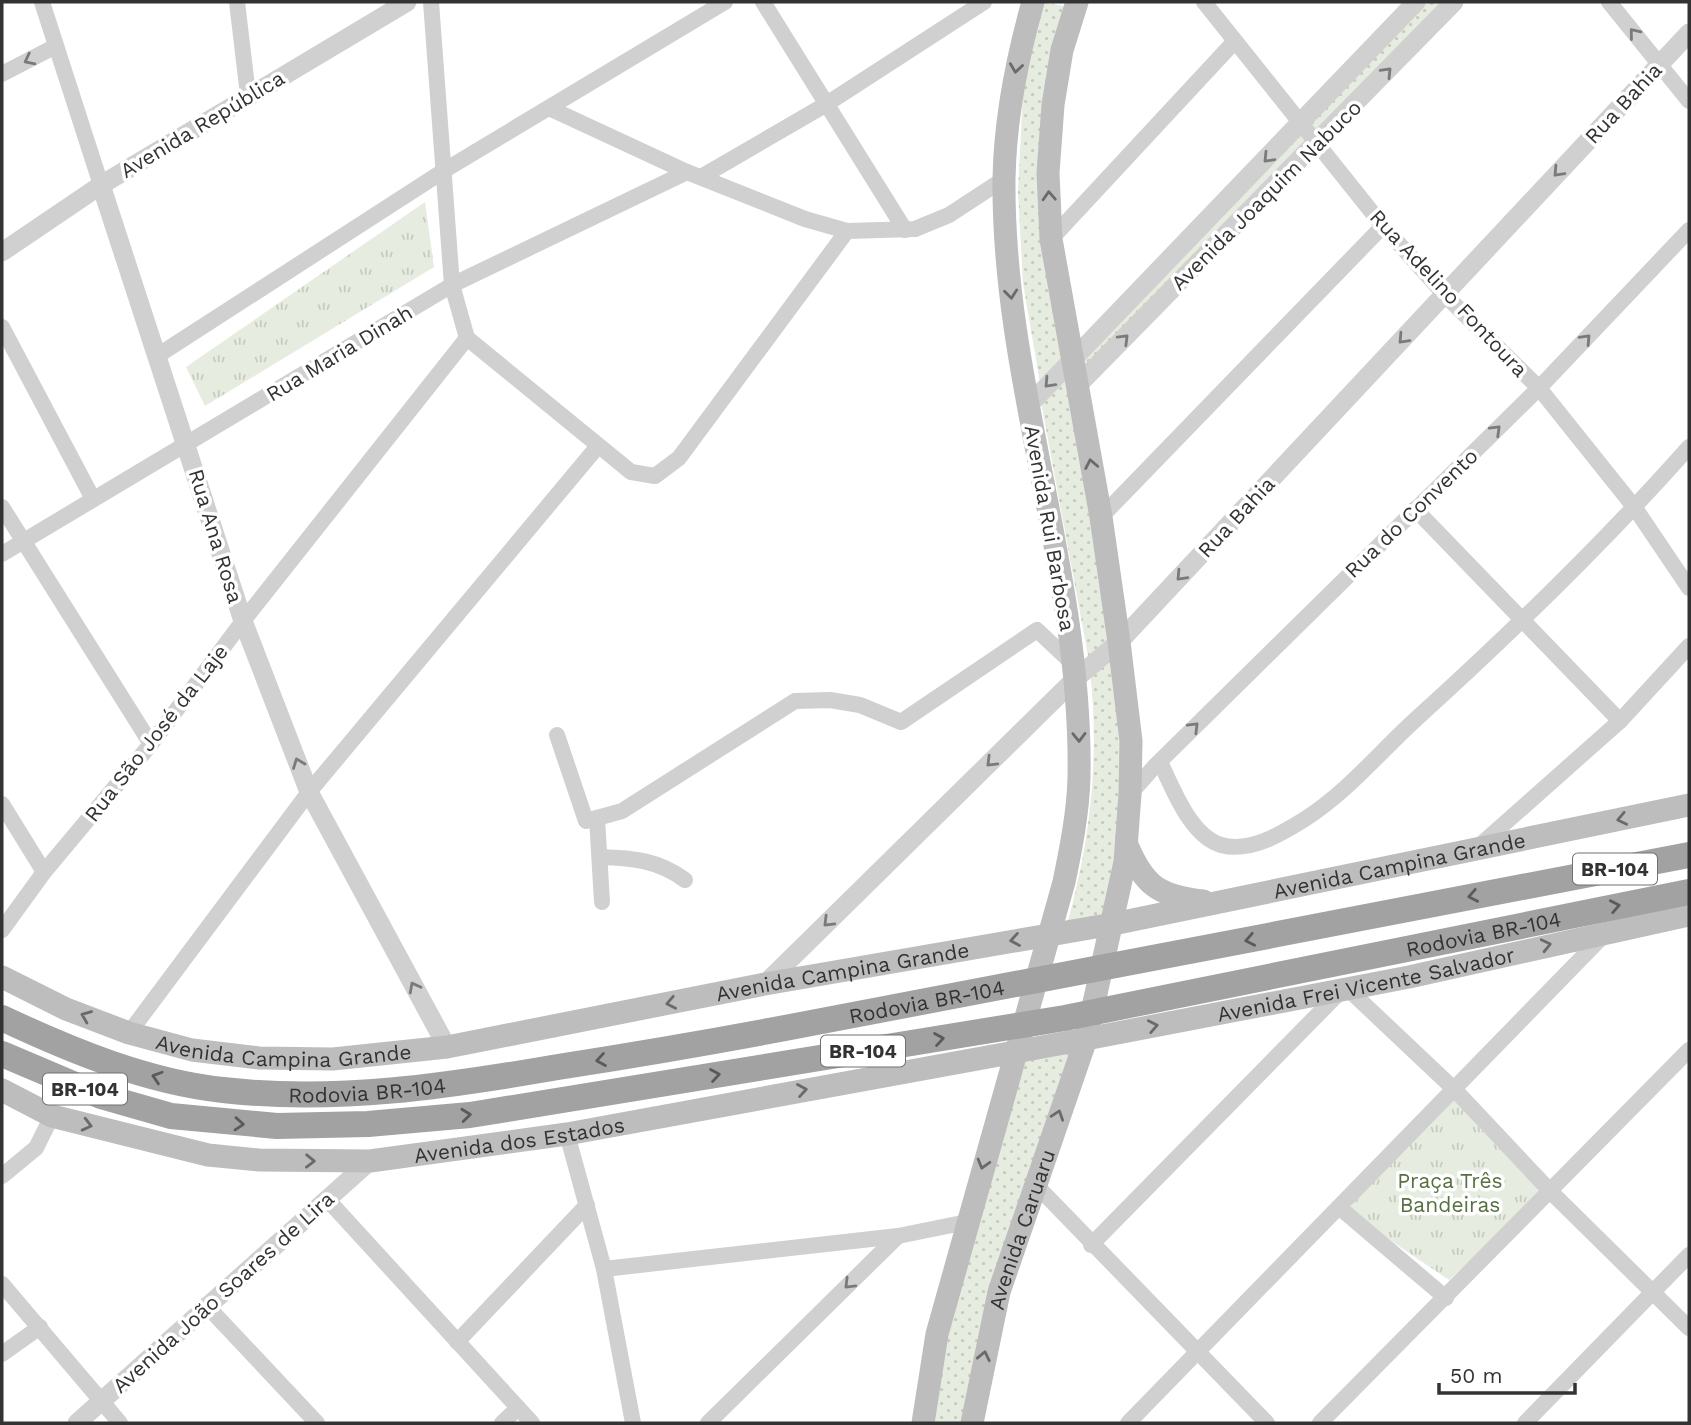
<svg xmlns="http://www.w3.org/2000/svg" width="1691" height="1425" viewBox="0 0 1691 1425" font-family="'Work Sans',sans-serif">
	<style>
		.grass { fill: url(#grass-dots) }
		.park { fill: url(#park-tufts) }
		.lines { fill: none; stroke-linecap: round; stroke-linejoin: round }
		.minor { stroke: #d0d0d0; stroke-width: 16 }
		.tertiary { stroke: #d0d0d0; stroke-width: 19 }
		.secondary { stroke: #bdbdbd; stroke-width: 23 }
		.trunk { stroke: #a2a2a2; stroke-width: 26 }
		.oneway { stroke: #7a7a7a }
		.oneway2 { stroke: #6a6a6a }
		.oneway3 { stroke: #5a5a5a }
		.labels { text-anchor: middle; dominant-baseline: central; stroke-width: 7; stroke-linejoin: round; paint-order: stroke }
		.shield { fill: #fff; stroke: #707070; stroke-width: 2 }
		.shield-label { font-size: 19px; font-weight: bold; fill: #333 }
		.street-label { font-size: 21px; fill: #333; stroke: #fff }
		.park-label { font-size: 21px; fill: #56703f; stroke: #fff }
	</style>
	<defs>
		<pattern id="grass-dots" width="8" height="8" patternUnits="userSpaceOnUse" patternTransform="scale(1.75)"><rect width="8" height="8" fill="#e6ecdf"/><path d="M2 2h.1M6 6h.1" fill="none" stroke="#c6cbc0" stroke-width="1.8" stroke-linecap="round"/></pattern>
		<pattern id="park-tufts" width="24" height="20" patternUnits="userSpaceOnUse" patternTransform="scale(1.75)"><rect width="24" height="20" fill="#e6ecdf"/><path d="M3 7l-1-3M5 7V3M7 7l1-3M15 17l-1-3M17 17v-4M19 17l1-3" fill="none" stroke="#c6cbc0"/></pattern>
	</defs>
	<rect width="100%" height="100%" fill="#fff"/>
	<g class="grass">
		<path d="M1040 2 1070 7 1051 82 1065 360 1040 383 1023 283 1018 192 1024 71Z"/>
		<path d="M1422 2H1449L1317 142 1303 125Z"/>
		<path d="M1300 129 1311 144 1077 385 1072 361Z"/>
		<path d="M1070 375 1116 640 1089 661 1041 402Z"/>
		<path d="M1116 651 1127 747 1111 919 1066 928C1090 844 1100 759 1090 672Z"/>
		<path d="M1076 1045 969 1423H927L941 1351 1022 1055Z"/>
	</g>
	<g class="park">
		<path d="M425 202 434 267 205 406 186 367Z"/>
		<path d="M1448 1094 1543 1195 1449 1280 1347 1211Z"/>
	</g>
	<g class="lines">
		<g class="minor">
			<path d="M42 2 101 185"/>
			<path d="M237 2 248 95"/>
			<path d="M431 2 452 285 467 338 631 472 655 476 679 458 847 231"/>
			<path d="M763 2 905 230"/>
			<path d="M1204 2 1383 226 1445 295 1539 388 1635 508 1689 588"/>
			<path d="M1609 2 1689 101"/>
			<path d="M2 74 56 46"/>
			<path d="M549 108 687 172 805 219 847 231 915 229 949 215 1004 179"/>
			<path d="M701 177 825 105 984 2"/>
			<path d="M1051 239 1235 41"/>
			<path d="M2 327 93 499"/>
			<path d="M157 356 445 170 725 2"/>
			<path d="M2 507 151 744"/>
			<path d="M1415 509 1620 721"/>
			<path d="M1101 517 1383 226"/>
			<path d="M2 554 452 285 687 172"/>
			<path d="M557 735 586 821 622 811 795 701 830 700 860 705 901 722 1037 630 1072 663"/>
			<path d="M1160 762C1173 788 1190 836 1221 845 1250 853 1281 834 1305 819 1347 792 1378 754 1415 720 1511 633 1603 544 1689 447"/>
			<path d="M1130 794 1154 767 1539 388 1689 230"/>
			<path d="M2 804 44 872"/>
			<path d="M597 818 602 902"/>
			<path d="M1478 847 1620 721 1689 646"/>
			<path d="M600 857C633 858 658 860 685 880"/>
			<path d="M2 930 44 872 151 744 243 621 467 338"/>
			<path d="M1347 988 1455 1090 1551 1192 1689 1328"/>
			<path d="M129 1033 309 792 598 446"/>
			<path d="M567 1134 604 1269 633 1423"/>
			<path d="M2 1176 36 1148 52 1116"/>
			<path d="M1034 1183 1267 1423"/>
			<path d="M327 1199 532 1423"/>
			<path d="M1340 1208 1446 1298"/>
			<path d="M1091 1245 1341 991"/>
			<path d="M604 1269 898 1236 967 1222"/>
			<path d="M2 1284 120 1423"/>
			<path d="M206 1305 317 1423"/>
			<path d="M457 1342 587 1205"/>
			<path d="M2 1354 40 1327"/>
			<path d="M502 1423 518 1408"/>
			<path d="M708 1423 898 1236"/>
			<path d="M1128 1423 1606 933"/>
			<path d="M1320 1423 1689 1050"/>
			<path d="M1525 1423 1689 1255"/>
		</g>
		<g class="tertiary">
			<path d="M101 185 243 621 309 792 447 1047"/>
			<path d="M2 252 101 185 407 2"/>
			<path d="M1076 387 1454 2"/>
			<path d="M1028 406 1416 2"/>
			<path d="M765 984 1074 680 1119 642 1689 33"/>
			<path d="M77 1423 370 1161"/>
		</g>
		<g class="secondary">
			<path d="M1127 845C1144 886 1159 896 1203 901"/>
			<path id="s1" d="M2 977 66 1009 129 1033 192 1050 259 1058 333 1059 447 1047 765 984 1113 924 1689 805"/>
			<path id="s2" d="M2 1090 52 1116 208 1155 259 1160 370 1161 567 1134 1086 1039 1409 977 1689 915"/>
			<path d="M923 1423 937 1334 1064 882C1071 848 1078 813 1079 778 1083 575 1002 382 1004 179 1005 119 1017 59 1033 2"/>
			<path id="s3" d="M972 1423 999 1292 1086 1039 1125 862 1130 794 1131 741 1119 642 1101 517 1051 239 1048 173 1053 105 1062 50 1077 2"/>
		</g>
		<g class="trunk">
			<path id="s4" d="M2 1018C70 1050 147 1082 223 1090 335 1103 448 1086 558 1067 641 1054 723 1040 806 1024 1100 969 1395 911 1689 855"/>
			<path id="s5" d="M2 1054 101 1096 171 1116 277 1126 368 1124 470 1115 1065 1018 1689 892"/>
		</g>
	</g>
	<defs><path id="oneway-chevron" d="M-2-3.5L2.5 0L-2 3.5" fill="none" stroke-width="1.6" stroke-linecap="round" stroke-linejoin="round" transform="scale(1.75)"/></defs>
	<g class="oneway">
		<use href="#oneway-chevron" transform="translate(1634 33) rotate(-129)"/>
		<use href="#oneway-chevron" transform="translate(29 60) rotate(153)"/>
		<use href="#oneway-chevron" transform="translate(1387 72) rotate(-46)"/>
		<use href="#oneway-chevron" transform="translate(1268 158) rotate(134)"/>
		<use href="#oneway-chevron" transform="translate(1558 172) rotate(133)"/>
		<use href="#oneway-chevron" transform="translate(1124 339) rotate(-45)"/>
		<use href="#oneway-chevron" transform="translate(1403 339) rotate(133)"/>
		<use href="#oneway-chevron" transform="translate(1586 339) rotate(-47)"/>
		<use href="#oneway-chevron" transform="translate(1049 383) rotate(133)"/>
		<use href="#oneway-chevron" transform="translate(1496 430) rotate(-44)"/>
		<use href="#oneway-chevron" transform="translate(1181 576) rotate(133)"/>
		<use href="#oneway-chevron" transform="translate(1194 727) rotate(-45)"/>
		<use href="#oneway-chevron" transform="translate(991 762) rotate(135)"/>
		<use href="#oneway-chevron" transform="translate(298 763) rotate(-111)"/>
		<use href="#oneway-chevron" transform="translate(828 922) rotate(135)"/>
		<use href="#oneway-chevron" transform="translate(414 987) rotate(-118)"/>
		<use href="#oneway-chevron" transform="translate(849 1284) rotate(135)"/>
	</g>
	<g class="oneway2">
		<use href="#oneway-chevron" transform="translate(1016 68) rotate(98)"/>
		<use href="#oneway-chevron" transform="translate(1049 196) rotate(-93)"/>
		<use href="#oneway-chevron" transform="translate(1011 294) rotate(84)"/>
		<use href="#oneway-chevron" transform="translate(1091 464) rotate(-101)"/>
		<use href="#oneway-chevron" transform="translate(1079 737) rotate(89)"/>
		<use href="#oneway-chevron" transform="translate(1622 819) rotate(168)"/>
		<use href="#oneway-chevron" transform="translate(1015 940) rotate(170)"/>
		<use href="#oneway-chevron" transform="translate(1546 945) rotate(-13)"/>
		<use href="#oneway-chevron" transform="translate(671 1003) rotate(169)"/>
		<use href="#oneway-chevron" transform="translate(86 1016) rotate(-158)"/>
		<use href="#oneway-chevron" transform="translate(1153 1026) rotate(-11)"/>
		<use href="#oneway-chevron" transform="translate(802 1090) rotate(-10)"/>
		<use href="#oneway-chevron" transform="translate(1058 1115) rotate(-71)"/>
		<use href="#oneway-chevron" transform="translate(87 1125) rotate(14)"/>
		<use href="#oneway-chevron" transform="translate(310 1161) rotate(1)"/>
		<use href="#oneway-chevron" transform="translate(983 1164) rotate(106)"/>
		<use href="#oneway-chevron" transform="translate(984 1356) rotate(-78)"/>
	</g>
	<g class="oneway3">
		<use href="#oneway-chevron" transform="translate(1473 896) rotate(169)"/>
		<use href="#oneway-chevron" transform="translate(1615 906) rotate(-11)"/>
		<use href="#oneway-chevron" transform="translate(1250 940) rotate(169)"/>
		<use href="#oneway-chevron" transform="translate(939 1039) rotate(-9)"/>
		<use href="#oneway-chevron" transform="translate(601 1060) rotate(171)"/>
		<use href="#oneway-chevron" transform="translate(715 1075) rotate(-9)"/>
		<use href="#oneway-chevron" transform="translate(157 1077) rotate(-162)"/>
		<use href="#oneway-chevron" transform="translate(466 1115) rotate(-6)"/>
		<use href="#oneway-chevron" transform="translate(239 1124) rotate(4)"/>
	</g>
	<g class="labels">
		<g class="shield">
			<rect x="1573" y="853.5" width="84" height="31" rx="5"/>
			<rect x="821" y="1035.5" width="84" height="31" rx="5"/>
			<rect x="43" y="1073.5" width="84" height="31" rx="5"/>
		</g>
		<g class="shield-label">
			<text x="1615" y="869">BR-104</text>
			<text x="863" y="1051">BR-104</text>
			<text x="85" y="1089">BR-104</text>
		</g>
		<g class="street-label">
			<text transform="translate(1623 103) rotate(-47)">Rua Bahia</text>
			<text transform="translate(202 124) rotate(-31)">Avenida República</text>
			<text transform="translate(1266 195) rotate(-45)">Avenida Joaquim Nabuco</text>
			<text transform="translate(1449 293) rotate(47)">Rua Adelino Fontoura</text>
			<text transform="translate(339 353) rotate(-31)">Rua Maria Dinah</text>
			<text transform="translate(1411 513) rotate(-44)">Rua do Convento</text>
			<text transform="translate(1236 517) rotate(-47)">Rua Bahia</text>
			<text transform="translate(1050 528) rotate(80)">Avenida Rui Barbosa</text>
			<text transform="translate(216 536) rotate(73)">Rua Ana Rosa</text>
			<text transform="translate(156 733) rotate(-52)">Rua São José da Laje</text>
			<text stroke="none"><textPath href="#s1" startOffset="1430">Avenida Campina Grande</textPath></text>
			<text stroke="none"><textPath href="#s5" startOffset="1510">Rodovia BR-104</textPath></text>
			<text stroke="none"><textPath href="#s1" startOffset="863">Avenida Campina Grande</textPath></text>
			<text stroke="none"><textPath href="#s2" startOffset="1391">Avenida Frei Vicente Salvador</textPath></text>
			<text stroke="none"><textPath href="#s4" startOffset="945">Rodovia BR-104</textPath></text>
			<text stroke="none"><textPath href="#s1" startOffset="296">Avenida Campina Grande</textPath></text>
			<text stroke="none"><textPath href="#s4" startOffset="378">Rodovia BR-104</textPath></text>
			<text stroke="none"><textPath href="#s2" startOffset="530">Avenida dos Estados</textPath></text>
			<text stroke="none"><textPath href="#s3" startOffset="200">Avenida Caruaru</textPath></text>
			<text transform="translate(223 1292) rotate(-42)">Avenida João Soares de Lira</text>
		</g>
		<g class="park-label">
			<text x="1450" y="1180">Praça Três<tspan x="1450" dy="24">Bandeiras</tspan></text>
		</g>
	</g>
	<rect width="1691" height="1425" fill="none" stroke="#333333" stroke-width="7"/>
	<path d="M1439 1383v10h136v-10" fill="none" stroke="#333333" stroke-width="3.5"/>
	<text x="1450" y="1383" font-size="21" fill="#333333" stroke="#ffffff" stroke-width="5" paint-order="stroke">50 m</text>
</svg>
